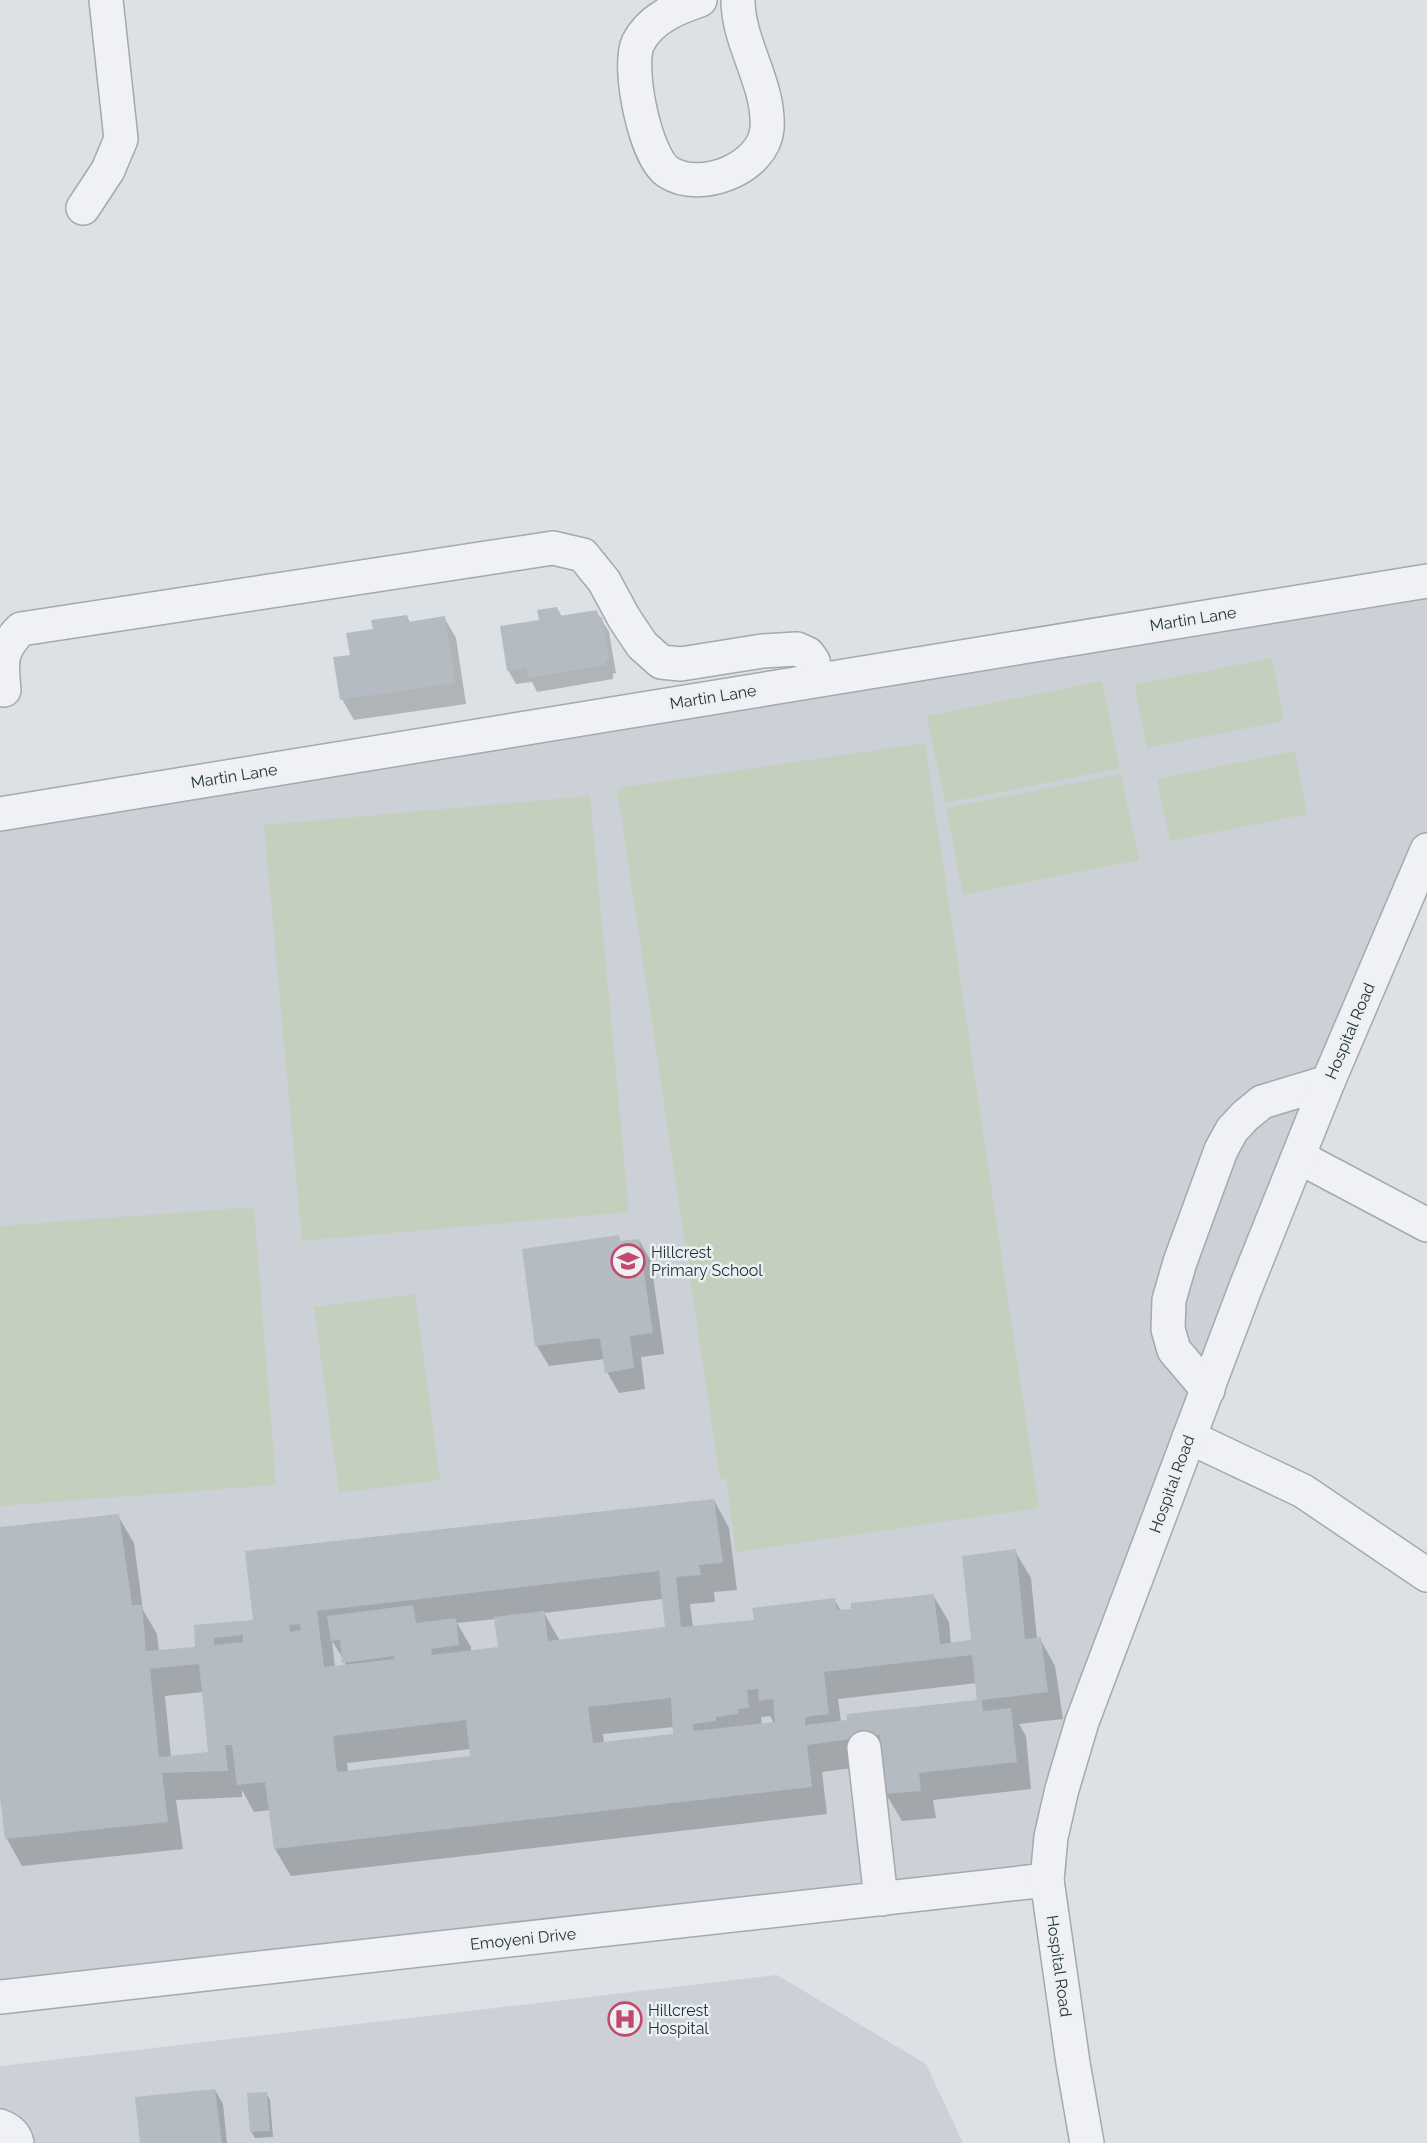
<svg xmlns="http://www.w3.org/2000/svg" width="1427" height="2143" viewBox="0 0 1427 2143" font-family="Raleway,sans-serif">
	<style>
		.built { fill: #cbd1d7 }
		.green { fill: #c5cfbe }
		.shadow { fill: #0003; fill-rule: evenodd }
		.building { fill: #b4bbc2; fill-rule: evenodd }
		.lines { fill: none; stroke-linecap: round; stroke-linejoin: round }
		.minor-casing { stroke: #a2a9af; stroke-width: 36 }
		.minor { stroke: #eff1f4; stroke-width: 33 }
		.labels { text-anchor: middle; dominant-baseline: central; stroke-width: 5; stroke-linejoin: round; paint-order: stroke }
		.street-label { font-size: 16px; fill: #27313b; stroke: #ebf0f3 }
		.poi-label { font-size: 16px; fill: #27313b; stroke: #ebf0f3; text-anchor: start }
	</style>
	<rect width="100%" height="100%" fill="#dce1e5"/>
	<g class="built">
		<path d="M1427 581V850L1208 1390 1047 1880 0 1997V814Z"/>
		<path d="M777 1975 926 2064 963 2143H0V2066Z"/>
	</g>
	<g class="green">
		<path d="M1272 658 1284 721 1147 748 1134 685Z"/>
		<path d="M1102 681 1120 768 945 803 927 716Z"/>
		<path d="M925 743 1039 1508 736 1552 726 1479H720L617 788Z"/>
		<path d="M1295 751 1307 814 1170 841 1157 779Z"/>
		<path d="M1121 774 1139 860 963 895 946 808Z"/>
		<path d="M590 796 629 1212 302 1241 264 825Z"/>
		<path d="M254 1207 276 1485 0 1506V1226Z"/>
		<path d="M415 1294 440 1480 339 1493 314 1307Z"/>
	</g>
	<g class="shadow">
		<path d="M557 608 562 617 597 612 609 632 616 673 613 674V679L537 692 532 682 516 684 508 670 541 621Z"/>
		<path d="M407 616 410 623 444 617 456 638 466 704 354 720 342 699 351 656 375 630Z"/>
		<path d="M618 1237 621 1242 639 1240 651 1261 664 1354 641 1357 645 1389 619 1393 607 1372 605 1359 549 1366 537 1346Z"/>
		<path d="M714 1500 729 1528 737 1590 714 1592 715 1602 690 1604 693 1627 756 1621 834 1599 841 1611 933 1595 949 1622 951 1644 973 1642 1015 1551 1031 1578 1037 1639H1040L1055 1666 1063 1719 1019 1724 1026 1736 1031 1789 933 1800 936 1818 902 1821 886 1794 884 1764 822 1772 827 1814 291 1876 275 1849 270 1810 254 1812 242 1790V1797L176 1800 183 1849 22 1866 7 1839 0 1784V1528L118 1516 134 1543 143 1610 157 1634 159 1651 197 1648 195 1626 254 1621ZM663 1599 667 1628 560 1641 544 1613ZM496 1619 500 1649 471 1652V1647L457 1623ZM332 1641 344 1660 346 1666 335 1667ZM977 1683 979 1701 841 1722 838 1699ZM203 1692 210 1753 171 1757 165 1696ZM770 1716 774 1724 762 1725 761 1717ZM674 1727 675 1735 604 1743 603 1734ZM471 1749 472 1758 348 1772 347 1763Z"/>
		<path d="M215 2090 223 2104 227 2143H141Z"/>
		<path d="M266 2093 270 2100 273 2137 255 2138 251 2131Z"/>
	</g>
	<g class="building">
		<path d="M557 607 559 616 597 610 598 617H602L609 659 606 660V665L528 678 526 668 507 671 500 626 539 620 537 610Z"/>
		<path d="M407 615 408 622 445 616 455 683 340 700 333 657 350 655 346 633 373 629 371 620Z"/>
		<path d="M619 1235 620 1241 639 1239 653 1333 630 1336 634 1368 605 1373 600 1338 535 1346 522 1249Z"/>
		<path d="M714 1499 723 1563 699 1565 701 1575 676 1577 681 1627 754 1620 752 1608 835 1598 837 1610 851 1609V1603L934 1594 940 1644 971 1640 962 1556 1016 1549 1025 1639 1041 1637 1048 1692 982 1700 983 1711 1011 1708 1017 1762 919 1773 921 1791 885 1794 880 1735 807 1745 812 1787 274 1849 265 1782 237 1785 232 1745H225L228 1771 162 1773 168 1822 5 1839 0 1796V1527L119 1514 132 1605H142L146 1651 195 1647 194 1625 253 1620 245 1551ZM659 1571 665 1627 548 1641 544 1611 494 1617 498 1647 432 1655 431 1649 459 1645 456 1618 416 1623 413 1605 327 1616 331 1641 340 1640 342 1663 394 1656V1659L324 1667 317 1611ZM300 1624 301 1630 290 1632 289 1625ZM243 1635V1642L214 1645V1638ZM972 1655 977 1700 847 1714V1720L805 1725V1717L829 1714 824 1672ZM199 1664 208 1752 159 1757 150 1669ZM758 1689 759 1701 773 1699 775 1722 693 1731V1724L716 1721V1717L738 1714V1709L749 1708 747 1690ZM671 1698 673 1734 593 1743 588 1707ZM466 1720 470 1756 337 1772 333 1736Z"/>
		<path d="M215 2089 222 2143H140L135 2097Z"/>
		<path d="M267 2092 270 2131 250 2132 247 2093Z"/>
	</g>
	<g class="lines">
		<defs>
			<g id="minor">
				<path d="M700 0C676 8 650 19 638 43 627 67 645 157 668 172 700 193 763 169 767 129 770 84 738 44 738 0"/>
				<path d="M83 208 108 170 121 139 106 0"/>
				<path d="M4 690C1 661 0 650 21 629L553 548 583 555 604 581 624 618 642 645 661 662 681 664 762 651 797 649 808 654 813 661 817 680"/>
				<path d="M0 814 1427 581"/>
				<path d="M1299 1157 1427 1225"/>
				<path d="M1208 1390 1174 1350 1168 1329 1169 1300 1180 1262 1221 1150 1232 1130 1245 1116 1262 1102 1328 1082"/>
				<path d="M1189 1437 1303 1491 1427 1575"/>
				<path d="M864 1748 881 1899"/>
				<path d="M0 1997 1047 1880"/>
				<path d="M0 2126C8 2129 15 2134 17 2143"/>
				<path d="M1087 2143 1073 2063 1047 1880 1051 1837 1062 1789 1082 1722 1245 1289 1328 1082 1427 850"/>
			</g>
		</defs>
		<use href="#minor" class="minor-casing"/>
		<use href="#minor" class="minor"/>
	</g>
	<defs>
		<symbol id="school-ring" viewBox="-11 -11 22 22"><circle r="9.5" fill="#ebf0f3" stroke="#c4486c" stroke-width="1.5"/><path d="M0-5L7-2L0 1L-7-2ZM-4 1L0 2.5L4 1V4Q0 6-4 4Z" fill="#c4486c"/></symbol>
		<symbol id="hospital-ring" viewBox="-11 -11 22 22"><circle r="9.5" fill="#ebf0f3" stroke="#c4486c" stroke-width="1.5"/><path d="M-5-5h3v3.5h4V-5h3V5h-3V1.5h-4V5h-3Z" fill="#c4486c"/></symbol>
	</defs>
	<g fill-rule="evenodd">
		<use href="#school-ring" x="609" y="1242" width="38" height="38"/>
		<use href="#hospital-ring" x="606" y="2000" width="38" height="38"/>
	</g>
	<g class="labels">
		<g class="street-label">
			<text transform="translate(1193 619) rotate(-9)">Martin Lane</text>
			<text transform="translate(713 697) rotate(-9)">Martin Lane</text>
			<text transform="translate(234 776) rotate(-9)">Martin Lane</text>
			<text transform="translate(1350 1031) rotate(-67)">Hospital Road</text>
			<text transform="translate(1172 1484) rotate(-70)">Hospital Road</text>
			<text transform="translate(523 1939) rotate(-6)">Emoyeni Drive</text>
			<text transform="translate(1059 1966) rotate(82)">Hospital Road</text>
		</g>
		<g class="poi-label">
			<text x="651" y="1252">Hillcrest<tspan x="651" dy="18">Primary School</tspan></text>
			<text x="648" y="2010">Hillcrest<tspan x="648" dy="18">Hospital</tspan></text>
		</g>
	</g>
</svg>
